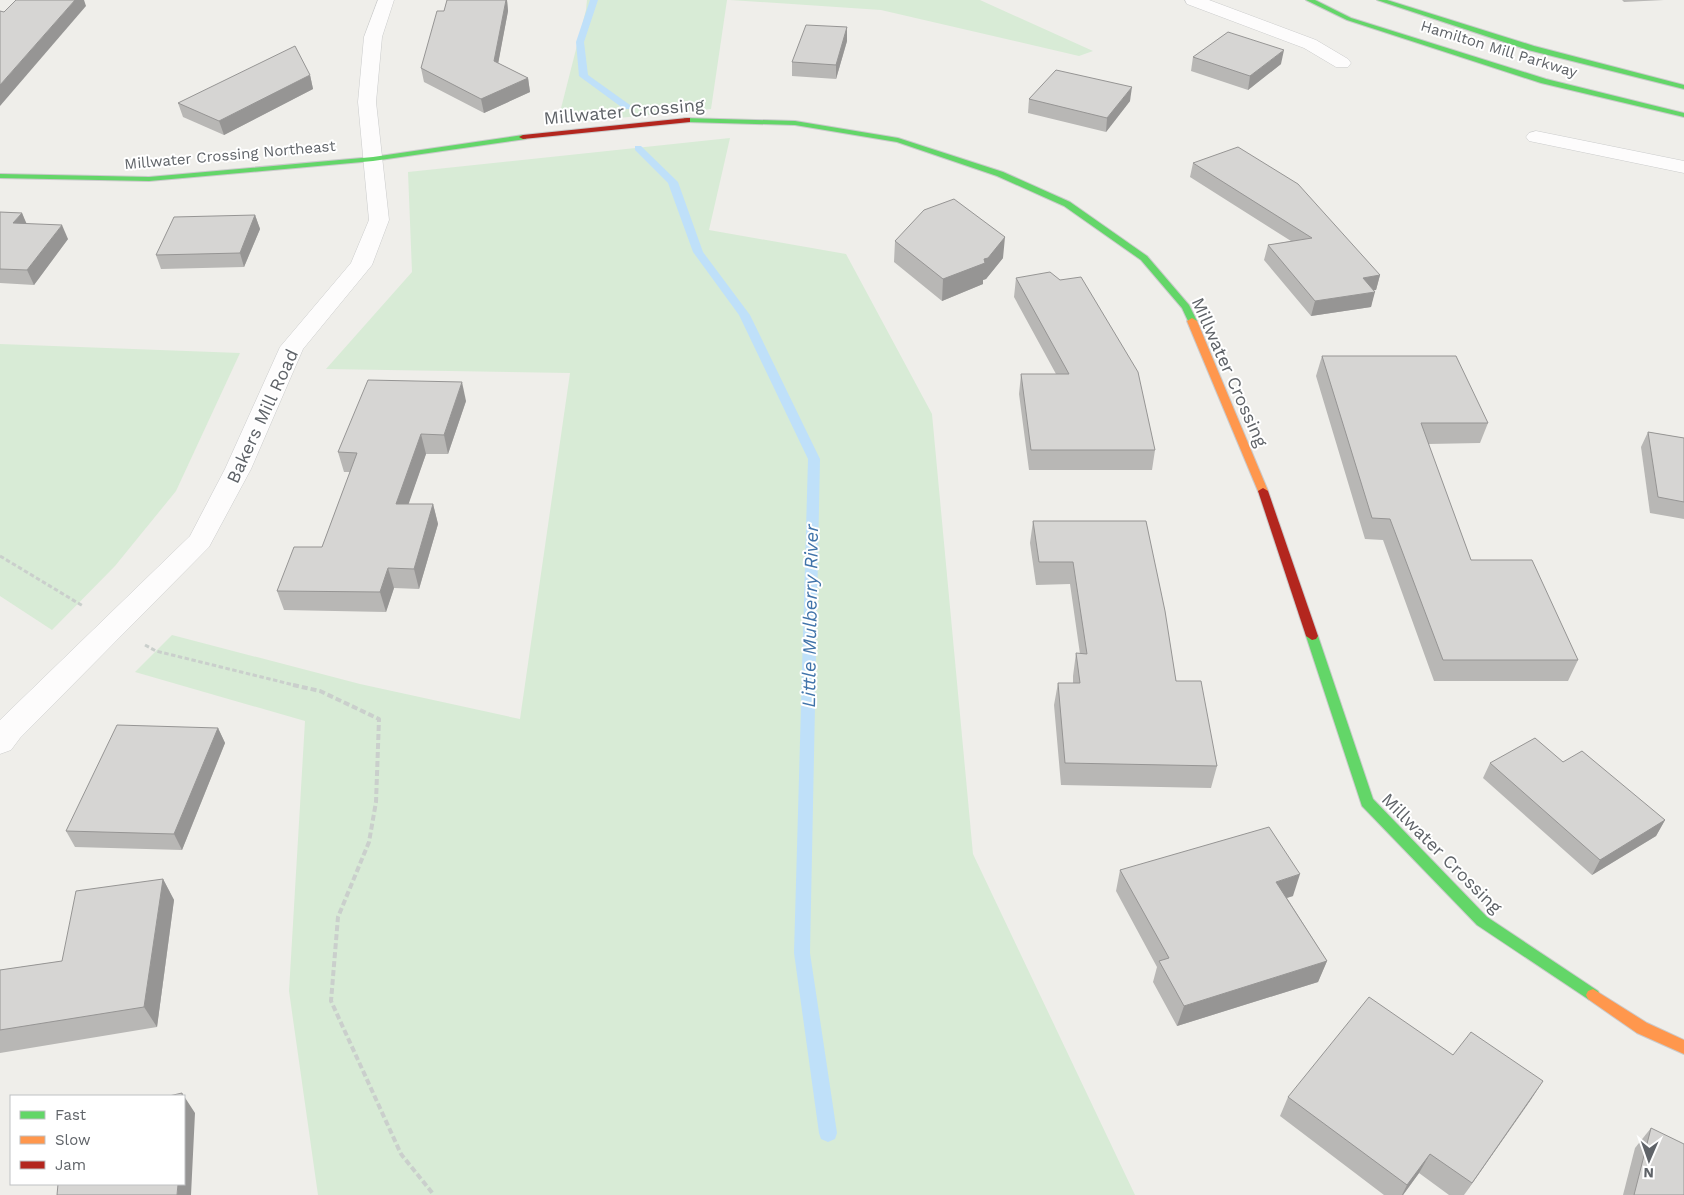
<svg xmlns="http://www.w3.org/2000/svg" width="1684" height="1195" viewBox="0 0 1684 1195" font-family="'Work Sans',sans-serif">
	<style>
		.green { fill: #d8ebd6 }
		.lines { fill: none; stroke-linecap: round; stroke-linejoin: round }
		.stream { fill: #bfe0f9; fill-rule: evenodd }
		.street-casing { stroke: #cbcccc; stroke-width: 1 }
		.fast-casing { stroke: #cacacb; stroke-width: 2 }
		.slow-casing { stroke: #cacacb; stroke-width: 2 }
		.jam-casing { stroke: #cacacb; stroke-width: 2 }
		.path-far1 { stroke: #cacfcc; stroke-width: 3; stroke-dasharray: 4.5 2.5; stroke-linecap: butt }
		.path { stroke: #cacfcc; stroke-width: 4; stroke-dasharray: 6 3; stroke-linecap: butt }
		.street { fill: #fdfcfc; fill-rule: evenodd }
		.fast { fill: #63d668; fill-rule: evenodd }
		.slow { fill: #ff974d; fill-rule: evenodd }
		.jam { fill: #b3261e; fill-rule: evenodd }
		.wall { fill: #b8b7b5 }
		.shaded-wall { fill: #969594 }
		.building { fill: #d6d5d3; stroke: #969594 }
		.labels { text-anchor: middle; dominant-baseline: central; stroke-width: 4; stroke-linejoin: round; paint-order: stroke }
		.far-street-label { font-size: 15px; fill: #5f6368; stroke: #fff }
		.street-label { font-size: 18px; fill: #5f6368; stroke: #fff }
		.water-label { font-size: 19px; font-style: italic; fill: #4174aa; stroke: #fff }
	</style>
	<rect width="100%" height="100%" fill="#efeeea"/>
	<g class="green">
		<path d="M587 0H727L711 109 557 124 586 10Z"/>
		<path d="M730 0H980L1093 51 1079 56 881 10Z"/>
		<path d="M730 138 709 230 846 254 932 414 973 854 1135 1195H318L289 991 305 721 135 672 172 635 360 684 520 719 570 373 326 369 412 272 408 172Z"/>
		<path d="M0 344 240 353 176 491 115 566 52 630 0 596Z"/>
	</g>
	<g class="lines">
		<g class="stream">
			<path d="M590 0H598L584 42 588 75 630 105V109H624L579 76 576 42Z"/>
			<path d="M635 146H641L678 182 703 252 750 315 820 459 810 953 837 1133 835 1139 828 1142 821 1139 819 1133 794 953 808 459 739 315 693 252 668 183 635 150Z"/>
		</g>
		<defs>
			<g id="street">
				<path d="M378 0H394L382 37 376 102 389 220 372 265 303 349 251 469 209 547 20 738 11 750 0 754V720L190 536 225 469 280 347 351 263 369 220 358 102 364 37Z"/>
				<path d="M1185 0H1209L1316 40 1348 59 1351 63 1348 67H1336L1304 48 1187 4Z"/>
				<path d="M1536 131 1684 161V173L1529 141 1526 137 1529 133Z"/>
			</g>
			<g id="fast">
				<path d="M1306 0H1315L1351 18 1546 79 1684 113V117L1541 83 1347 20Z"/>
				<path d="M1377 0H1387L1534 46 1684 85V89L1528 50Z"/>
				<path d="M684 118 795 121 898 138 1003 172 1070 202 1147 256 1189 305 1197 321 1195 323H1189L1182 308 1141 260 1064 206 997 176 897 142 795 125 687 122H684Z"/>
				<path d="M523 135H526V139L373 161 149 181 0 178V174L149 177 373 157Z"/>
				<path d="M1312 632 1318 636 1373 799 1487 917 1598 991 1600 995 1598 999 1593 1001 1588 999 1477 925 1362 806 1306 636Z"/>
			</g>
			<g id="slow">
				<path d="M1192 318 1197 321 1268 491 1267 493H1259L1258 491 1187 321Z"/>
				<path d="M1593 989 1647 1023 1684 1040V1054L1637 1033 1588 999 1586 995 1588 991Z"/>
			</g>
			<g id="jam">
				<path d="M687 118H690V122L523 139 519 137 523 135Z"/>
				<path d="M1263 488 1268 491 1318 636 1316 639 1312 640 1306 636 1258 491Z"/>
			</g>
		</defs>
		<use href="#street" class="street-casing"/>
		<use href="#fast" class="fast-casing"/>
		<use href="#slow" class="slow-casing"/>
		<use href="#jam" class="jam-casing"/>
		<g class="path-far1">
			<path d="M0 556 83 606"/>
			<path d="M145 645 156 651 298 686"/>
		</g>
		<path class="path" d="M293 685 320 691 379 719 376 802 369 842 338 917 331 1001 401 1154 434 1195"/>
		<use href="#street" class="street"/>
		<use href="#fast" class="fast"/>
		<use href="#slow" class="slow"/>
		<use href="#jam" class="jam"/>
	</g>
	<g class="wall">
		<path d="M447 0H507L508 11 498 63 528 78 530 92 484 113 424 82 421 68 444 11Z"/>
		<path d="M1622 0H1664L1624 2Z"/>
		<path d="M847 27V41L836 79 792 76V62Z"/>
		<path d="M1193 57 1281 64 1248 90 1191 71Z"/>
		<path d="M310 75 313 89 224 135 183 117 178 103Z"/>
		<path d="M1029 99 1130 101 1106 132 1028 113Z"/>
		<path d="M1193 163 1380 275 1376 290H1374L1371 307 1311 316 1264 260 1268 245 1291 241 1190 177Z"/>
		<path d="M0 212 22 213 26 224 68 239 34 285 0 283Z"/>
		<path d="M255 215 260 229 244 267 161 269 156 255Z"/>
		<path d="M895 241 1003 258 986 279 983 280V284L942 301 894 262Z"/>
		<path d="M1016 278 1155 450 1152 470H1029L1019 394 1021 374H1056L1014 297Z"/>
		<path d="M1322 356 1488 423 1480 443 1428 444 1471 560 1578 660 1568 681H1434L1383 540 1365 539 1316 376Z"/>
		<path d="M466 401 448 454H426L408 504H433L438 524 419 589 394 588 386 612 284 610 277 591 322 547 350 472H344L338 452Z"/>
		<path d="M1648 432 1684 438V519L1650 513 1641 447Z"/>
		<path d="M1033 521H1146L1176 681 1217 766 1211 788 1061 785 1054 705 1058 683H1073V676L1076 653 1080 654 1070 584 1036 585 1030 543Z"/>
		<path d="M218 728 225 743 182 850 75 847 66 831Z"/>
		<path d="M1563 762 1665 820 1656 836 1592 875 1483 778 1490 763Z"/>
		<path d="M1120 870 1293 896 1287 898 1327 961 1318 982 1177 1026 1153 982 1157 967 1116 891Z"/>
		<path d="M163 879 174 900 157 1027 0 1053V970L62 961Z"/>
		<path d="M1453 1055 1543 1081 1464 1195H1449L1419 1173 1403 1195H1384L1280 1116 1288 1097Z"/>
		<path d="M1651 1128 1684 1195H1623L1635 1148Z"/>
	</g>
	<g class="shaded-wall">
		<path d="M75 0H84L86 6 0 106V85Z"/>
		<path d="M506 0H507L508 11 496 75 494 61Z"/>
		<path d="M847 27V41L836 79V65Z"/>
		<path d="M1284 50 1281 64 1248 90 1250 76Z"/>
		<path d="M310 75 313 89 224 135 219 121Z"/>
		<path d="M528 78 530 92 484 113 481 99Z"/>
		<path d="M1132 87 1130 101 1106 132 1107 118Z"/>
		<path d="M22 213 28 227 13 223Z"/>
		<path d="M255 215 260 229 244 267 240 253Z"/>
		<path d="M62 225 68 239 34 285 27 270Z"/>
		<path d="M1005 237 1003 258 986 279 983 280V284L942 301 943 279 984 259Z"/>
		<path d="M1380 275 1376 290 1359 293 1363 278Z"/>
		<path d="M1375 292 1371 307 1311 316 1315 301Z"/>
		<path d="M462 382 466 401 448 454 444 435Z"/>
		<path d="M421 434 426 454 402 523 396 504Z"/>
		<path d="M433 504 438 524 419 589 414 569Z"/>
		<path d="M388 568 394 588 386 612 380 592Z"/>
		<path d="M218 728 225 743 182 850 174 834Z"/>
		<path d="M1665 820 1656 836 1592 875 1600 860Z"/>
		<path d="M1300 874 1293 896 1269 903 1276 882Z"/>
		<path d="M163 879 174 900 157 1027 144 1007Z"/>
		<path d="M1327 961 1318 982 1177 1026 1184 1006Z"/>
		<path d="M1543 1081 1530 1101 1464 1195 1472 1183Z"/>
		<path d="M182 1093 195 1113 191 1195H177L178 1184H184V1096H182Z"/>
		<path d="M1430 1154 1419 1173 1403 1195H1402L1407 1185Z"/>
	</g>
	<g class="building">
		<path d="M16 0H75L0 85V11L4 12Z"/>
		<path d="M447 0H506L494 61 528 78 481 99 421 68 437 11H444Z"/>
		<path d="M806 25 847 27 836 65 792 62Z"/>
		<path d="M1228 32 1284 50 1250 76 1193 57Z"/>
		<path d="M295 46 310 75 219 121 178 103Z"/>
		<path d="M1056 70 1132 87 1107 118 1029 99Z"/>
		<path d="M1238 147 1298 184 1380 275 1363 278 1375 292 1315 301 1268 245 1312 238 1193 163Z"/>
		<path d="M954 199 1005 237 988 258 984 259 985 263 943 279 895 241 924 210Z"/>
		<path d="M0 212 22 213 13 223 62 225 27 270 0 269Z"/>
		<path d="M255 215 240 253 156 255 174 217Z"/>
		<path d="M1050 272 1060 280 1081 277 1138 372 1155 450H1031L1021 374H1069L1016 278Z"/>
		<path d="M1322 356H1456L1488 423H1421L1471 560H1532L1578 660H1443L1390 519 1372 518Z"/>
		<path d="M368 380 462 382 444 435 421 434 396 504H433L414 569 388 568 380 592 277 591 294 547H322L357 453 338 452Z"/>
		<path d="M1648 432 1684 438V502L1658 497Z"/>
		<path d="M1033 521H1146L1165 611 1176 681H1201L1217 766 1065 763 1058 683H1080L1076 653 1087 654 1073 562H1039Z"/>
		<path d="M117 725 218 728 174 834 66 831Z"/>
		<path d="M1535 738 1563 762 1582 751 1665 820 1600 860 1490 763Z"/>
		<path d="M1269 827 1300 874 1276 882 1327 961 1184 1006 1159 961 1169 958 1120 870Z"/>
		<path d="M163 879 144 1007 0 1030V970L62 961 76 891Z"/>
		<path d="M1369 997 1453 1055 1471 1032 1543 1081 1472 1183 1430 1154 1407 1185 1288 1097Z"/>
		<path d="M182 1093V1096H169Z"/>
		<path d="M1651 1128 1684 1144V1195H1634Z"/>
		<path d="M58 1184H178L177 1195H57Z"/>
	</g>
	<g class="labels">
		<g class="far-street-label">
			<text transform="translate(1499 49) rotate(17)">Hamilton Mill Parkway</text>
			<text transform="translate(230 155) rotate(-5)">Millwater Crossing Northeast</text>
		</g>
		<g class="street-label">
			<text transform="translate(624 111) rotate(-5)">Millwater Crossing</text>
			<text transform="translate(1230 372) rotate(66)">Millwater Crossing</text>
			<text transform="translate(262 416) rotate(-65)">Bakers Mill Road</text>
			<text transform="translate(1442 853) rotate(45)">Millwater Crossing</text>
		</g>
		<g class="water-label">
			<text transform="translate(810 616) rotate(-89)">Little Mulberry River</text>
		</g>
	</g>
	<rect x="10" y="1095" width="175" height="90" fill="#ffffff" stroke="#bfc1c3"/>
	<rect x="20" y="1111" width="25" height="8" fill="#63d668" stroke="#bfc1c3"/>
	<text x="55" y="1120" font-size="15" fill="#5f6368">Fast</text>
	<rect x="20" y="1136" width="25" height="8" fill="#ff974d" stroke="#bfc1c3"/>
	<text x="55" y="1145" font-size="15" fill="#5f6368">Slow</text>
	<rect x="20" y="1161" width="25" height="8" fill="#b3261e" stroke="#bfc1c3"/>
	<text x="55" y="1170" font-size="15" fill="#5f6368">Jam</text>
	<g transform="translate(1649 1160) rotate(182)" stroke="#ffffff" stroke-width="4" paint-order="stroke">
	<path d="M0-4L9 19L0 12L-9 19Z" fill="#5f6368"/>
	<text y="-8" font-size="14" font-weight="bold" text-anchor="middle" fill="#5f6368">N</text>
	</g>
</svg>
